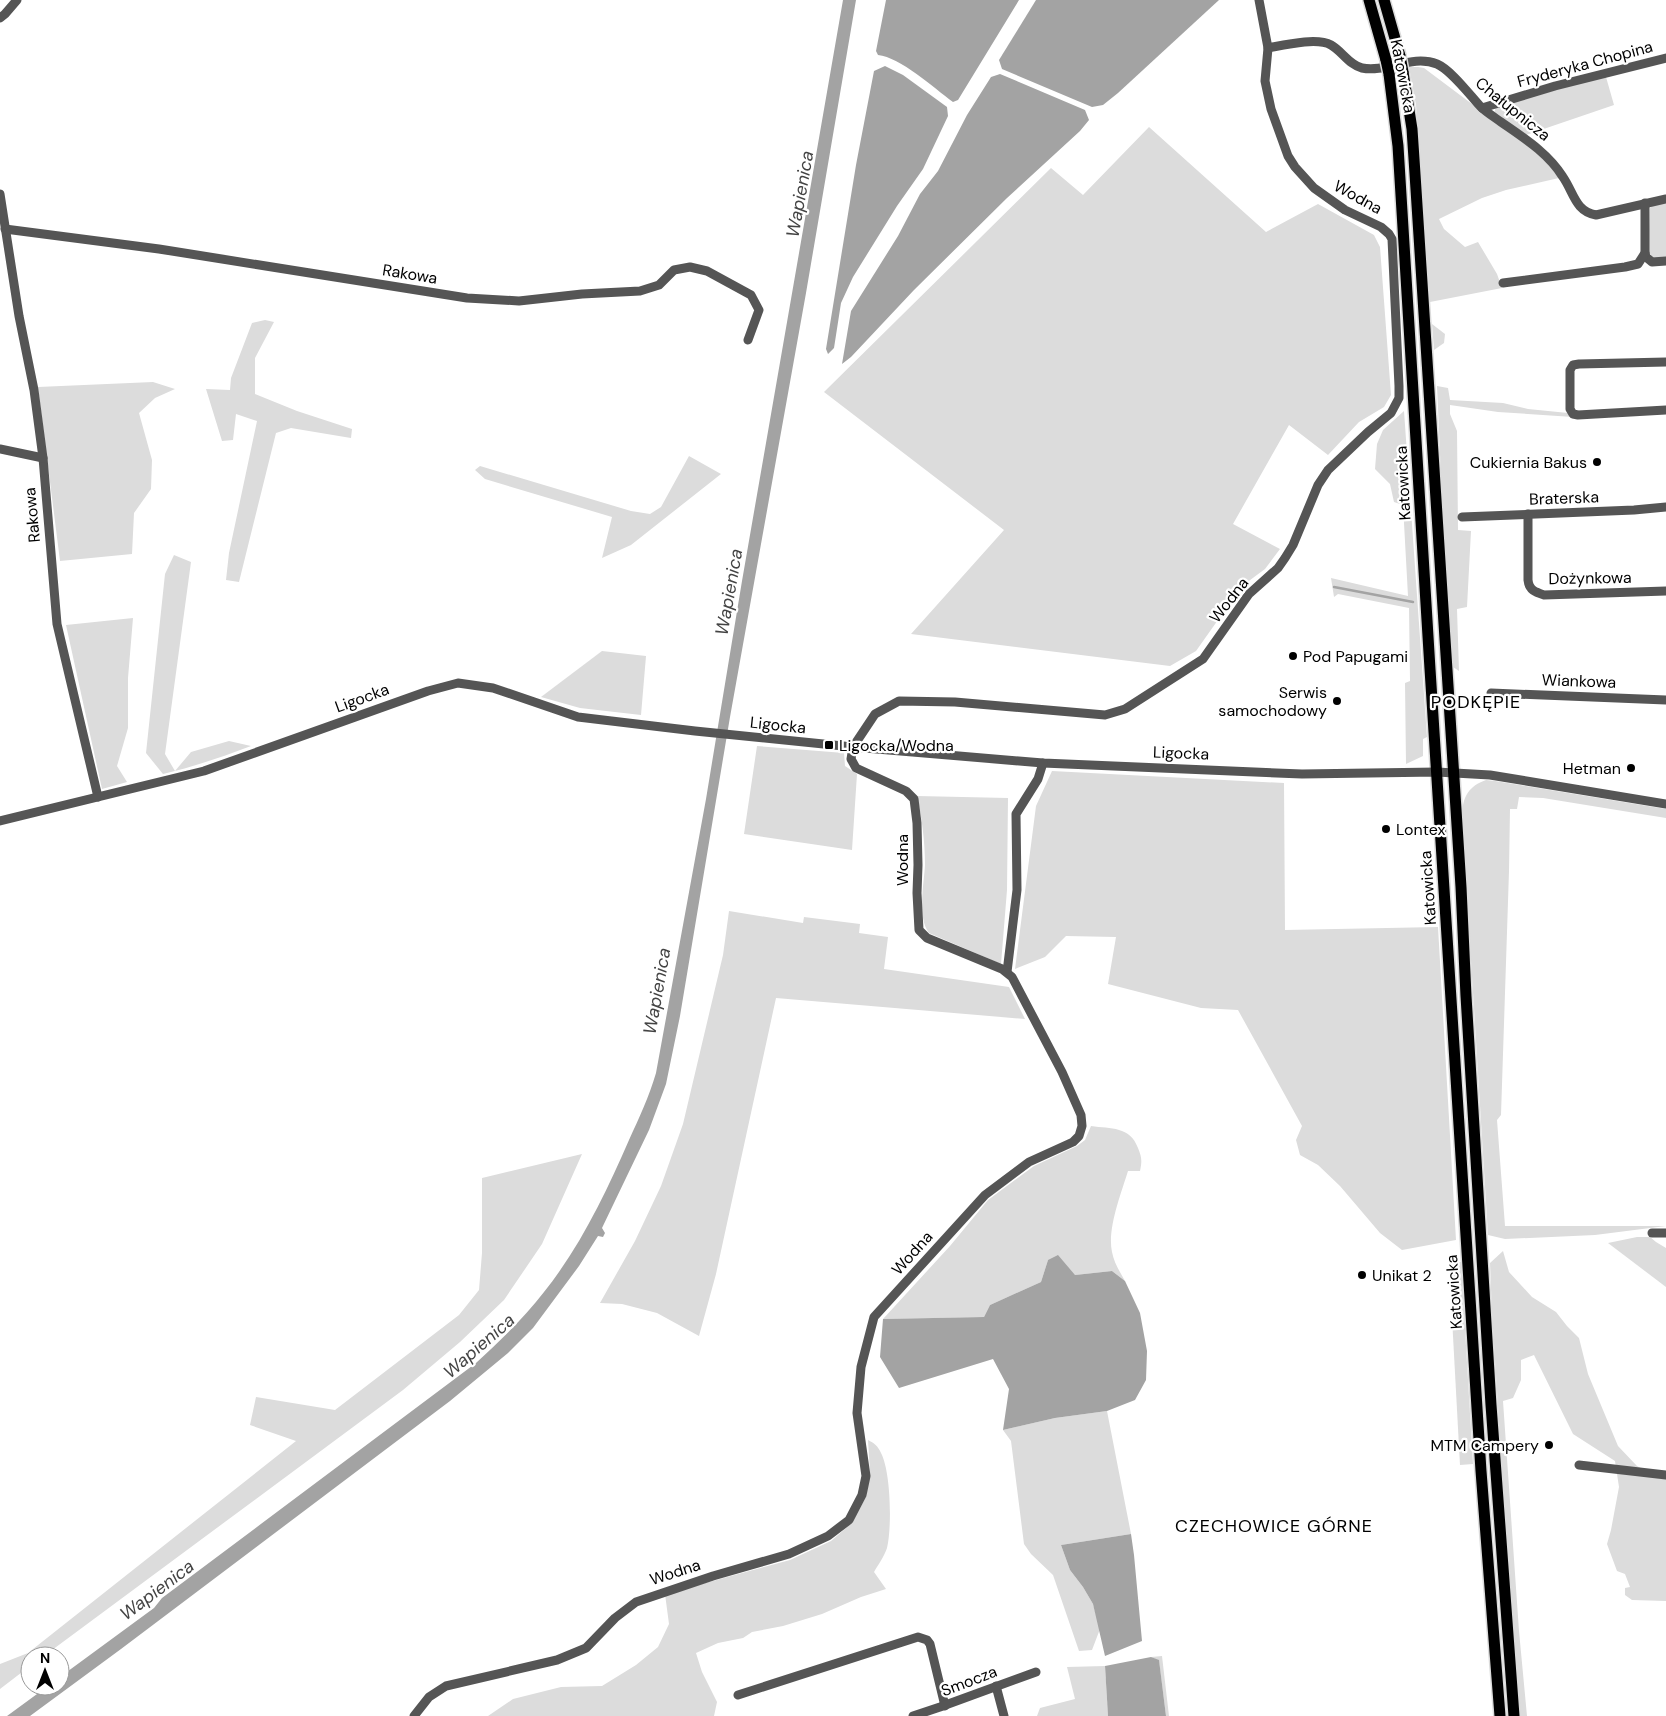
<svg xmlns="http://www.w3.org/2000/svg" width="1666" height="1716" viewBox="0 0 1666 1716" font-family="'DM Sans',sans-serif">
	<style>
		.green { fill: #dcdcdc }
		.water { fill: #a3a3a3 }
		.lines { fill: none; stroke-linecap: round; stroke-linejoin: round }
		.stream { stroke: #a3a3a3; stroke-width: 2.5 }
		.major-casing { stroke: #dbdbdb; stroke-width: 14 }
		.minor { stroke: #555; stroke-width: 9 }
		.major { stroke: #000; stroke-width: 11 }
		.major-bridge-casing { stroke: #dbdbdb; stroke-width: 14; stroke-linecap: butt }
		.major-bridge { stroke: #000; stroke-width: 11 }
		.poi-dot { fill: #000; stroke: #fff; stroke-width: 2 }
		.labels { text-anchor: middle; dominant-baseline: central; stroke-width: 4.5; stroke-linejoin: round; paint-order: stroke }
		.street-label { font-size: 16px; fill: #000; stroke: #fff }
		.poi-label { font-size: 16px; fill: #000; stroke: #fff; text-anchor: end }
		.water-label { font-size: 18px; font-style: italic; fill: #444; stroke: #fff }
		.neighbourhood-label { font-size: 18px; letter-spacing: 1px; fill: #000; stroke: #fff }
	</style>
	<rect width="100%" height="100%" fill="#fff"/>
	<g class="green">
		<path d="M1409 67H1418L1424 68 1544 158 1559 178 1506 190 1482 198 1439 219 1444 229 1465 247 1478 242 1497 274 1502 288 1430 302 1416 105Z"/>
		<path d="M1606 77 1614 105 1526 135 1494 113 1496 107 1566 85Z"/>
		<path d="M1149 127 1266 232 1318 204 1374 235 1380 247 1391 395 1384 407 1359 422 1328 455 1289 425 1233 524 1280 549 1265 569 1242 586 1196 651 1170 666 911 634 1004 530 824 392 1051 168 1083 195Z"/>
		<path d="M1666 201V259L1651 258 1648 253 1650 208 1655 204Z"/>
		<path d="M265 320 274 322 255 358V394L297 411 352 429 351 438 291 428 276 433 239 582 226 580 229 553 257 421 236 414 233 440 222 441 206 389 230 390 231 378 252 323Z"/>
		<path d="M1432 324 1445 334 1444 343 1434 350Z"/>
		<path d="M153 382 175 389 155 398 139 413 152 460 151 489 134 513 132 554 60 561 38 387Z"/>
		<path d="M1437 386 1448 388 1450 400 1503 403 1528 409 1568 413 1573 417 1498 412 1450 405V414L1457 431 1458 530 1471 531 1467 607 1457 609 1459 671 1453 667 1443 521Z"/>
		<path d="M1404 411 1427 737 1423 739V756L1406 764 1405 683 1410 681 1409 608 1338 594 1334 597 1331 578 1408 596 1403 505 1394 502 1390 484 1375 469 1377 444 1383 430Z"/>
		<path d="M689 456 721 474 631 545 602 558 612 517 485 479 475 470 480 466 631 511 650 514 661 507Z"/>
		<path d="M174 555 191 562 165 754 175 771 191 752 229 741 251 746C222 757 193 767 163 774L146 753 165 574Z"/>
		<path d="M133 618 128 678V728L117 766 127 782 102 789 66 625Z"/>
		<path d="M602 651 646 656 641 715 580 708 541 697Z"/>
		<path d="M757 746 844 753 845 766 857 774 852 850 744 834Z"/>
		<path d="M1052 771 1284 783 1285 930 1438 927 1456 1240 1402 1250 1380 1233 1340 1186 1318 1165 1300 1155 1296 1140 1302 1126 1238 1010 1201 1008 1108 984 1116 937 1066 936 1045 957 1015 969 1036 806Z"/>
		<path d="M1486 780 1495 781 1666 809V818L1543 798 1519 797 1517 809H1510L1509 871 1501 1115 1497 1120 1505 1226H1666L1595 1235 1505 1239 1488 1235 1462 814C1463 796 1469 786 1486 780Z"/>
		<path d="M917 796 1008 798 1007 890 1001 964 929 933C917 917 924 884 925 865 925 842 922 818 917 796Z"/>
		<path d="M729 911 803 923 804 917 860 924 859 933 888 937 884 969 1009 987 1025 1019 776 998 716 1274 699 1336 657 1313 622 1304 600 1303 635 1241 661 1186 683 1124 723 955Z"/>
		<path d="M1091 1126C1111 1129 1130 1126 1138 1148 1142 1158 1142 1161 1140 1171H1128C1121 1194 1107 1229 1112 1252 1114 1263 1120 1272 1125 1281L1112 1271 1075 1275 1048 1260 1041 1282 990 1305 984 1317 883 1319 950 1246 988 1200 1034 1166 1077 1146 1085 1140Z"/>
		<path d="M582 1154 542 1244 504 1300 460 1342 403 1390 44 1656H30V1666L0 1689V1664L28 1653 296 1441 250 1425 256 1397 335 1410 459 1315 479 1290 482 1253V1178Z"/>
		<path d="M1637 1237H1650L1656 1242 1666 1248V1287L1608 1243Z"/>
		<path d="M1503 1251 1509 1272 1532 1297 1556 1312 1567 1326 1579 1338 1588 1374 1618 1446 1637 1466 1661 1479H1666V1601L1632 1600 1625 1595V1588L1630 1587 1625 1574 1617 1571 1607 1544 1611 1530 1619 1487 1615 1461 1573 1434 1534 1355 1521 1360V1380L1513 1398 1503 1401 1519 1631 1527 1716H1520L1513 1638 1492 1313 1490 1263Z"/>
		<path d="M1449 1262H1461L1473 1464 1460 1465Z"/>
		<path d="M1107 1411 1131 1534 1061 1545 1070 1570 1083 1587 1093 1604 1100 1629 1092 1650 1079 1651 1053 1575 1031 1554 1024 1544 1011 1441 1003 1430 1055 1418Z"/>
		<path d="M868 1440C874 1443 878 1446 881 1453 891 1472 892 1527 887 1548 884 1557 878 1565 874 1572L886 1589 861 1597 822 1614 783 1626 752 1632 743 1638 718 1643 696 1653 702 1672 717 1702 714 1716H488L513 1699 561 1687 602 1686 636 1665 658 1647 669 1624 665 1594 790 1560 831 1541 852 1523 866 1497 870 1473Z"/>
		<path d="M1162 1656 1169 1716H1166L1159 1661 1151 1657Z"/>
		<path d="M1105 1666 1108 1716H1037L1040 1708 1075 1699 1067 1667Z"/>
	</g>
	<g class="water">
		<path d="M843 0H856L806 293 730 717 680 1016 666 1084 649 1130 602 1228 605 1233 603 1237 598 1236 579 1266 533 1328 508 1353 450 1401 121 1649 30 1716H7L48 1686H60V1677L154 1608 162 1598 476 1363C500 1341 524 1318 544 1292 580 1247 606 1193 629 1140 639 1118 649 1097 656 1073L706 799 742 581Z"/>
		<path d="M886 0H1019L958 100 953 102C934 88 900 57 878 55L876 51Z"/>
		<path d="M1036 0H1219L1118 93 1103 105 1092 107 1002 69 999 60Z"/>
		<path d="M885 66 903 75 947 107 948 116 923 169 897 206 853 277 841 303 834 348 828 354 826 349 856 165 874 71Z"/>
		<path d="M1000 74 1085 110 1089 120 1080 131 1007 198 914 290 851 357 842 364 851 311 898 236 920 194 938 171 967 115 991 77Z"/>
		<path d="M1058 1255 1075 1275 1112 1271 1125 1281 1140 1313 1147 1351 1146 1380 1135 1400 1107 1411 1055 1418 1003 1430 1009 1389 993 1359 899 1388 880 1357 883 1319 984 1317 990 1305 1041 1282 1048 1260Z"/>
		<path d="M1131 1534 1134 1555 1142 1641 1105 1656 1093 1604 1083 1587 1070 1570 1061 1545Z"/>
		<path d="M1151 1657 1159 1660 1166 1716H1108L1105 1666Z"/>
	</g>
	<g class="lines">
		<path class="stream" d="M1334 587 1413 602"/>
		<defs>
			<g id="major">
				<path d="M1369 0 1386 60"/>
				<path d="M1384 0 1400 56"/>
				<path d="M1403 72 1412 129 1415 174 1461 887 1466 996 1491 1405 1514 1716"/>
				<path d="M1389 74 1398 146 1430 669 1481 1471 1500 1716"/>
			</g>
		</defs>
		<use href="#major" class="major-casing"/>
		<g class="minor">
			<path d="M0 18 5 14 17 0"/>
			<path d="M1268 48C1284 45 1317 37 1331 45 1342 51 1349 65 1362 68 1386 73 1412 54 1437 64 1451 70 1469 94 1480 106 1486 112 1494 117 1501 122 1524 138 1548 153 1563 177 1574 193 1575 211 1596 215L1666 199"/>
			<path d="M1482 108 1555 86 1666 58"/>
			<path d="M0 194 19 316 34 390 43 458 57 624 98 797"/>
			<path d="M5 229 159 249 467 298 519 301 582 294 640 291 659 285 674 270 690 267 707 271 751 295 759 310 748 340"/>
			<path d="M1645 253 1646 257 1652 262 1666 261"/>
			<path d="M1503 283 1625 267 1638 264 1645 253V203"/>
			<path d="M1666 362 1579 364 1573 365 1570 370V409L1573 414 1578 415 1666 410"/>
			<path d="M0 449 43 458"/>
			<path d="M1528 514V580C1529 590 1535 592 1544 595L1666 591"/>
			<path d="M1462 517 1634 510 1666 507"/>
			<path d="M1491 693 1666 700"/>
			<path d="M0 821 204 771 428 691 458 683 493 688 578 717 695 731 853 747 1043 763 1302 774 1437 772 1490 775 1666 804"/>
			<path d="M1007 972 1017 890 1016 814 1038 779 1043 763"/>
			<path d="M1652 1233H1666"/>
			<path d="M1579 1465 1666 1475"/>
			<path d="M996 1686 1004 1716"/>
			<path d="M738 1695 918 1637 927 1640 930 1644 945 1706"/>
			<path d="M414 1716 429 1697 446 1686 557 1660 586 1648 615 1618 636 1602 713 1576 789 1554 828 1536 849 1520 862 1495 866 1476 857 1413 861 1367 874 1317 985 1195 1029 1162 1073 1142 1079 1136 1082 1126 1081 1115 1062 1072 1012 977 1002 969 927 938 919 930 917 893 918 865 917 823 914 799 906 791 856 768 851 759 853 747 875 714 899 701 955 702 1105 715 1125 709 1203 659 1249 594 1278 568 1285 558 1293 545 1318 485 1328 470 1368 432 1391 413 1399 398V386L1392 239 1389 234 1381 227 1345 210 1314 188 1295 167 1288 156 1271 109 1265 81 1268 48 1259 0"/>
			<path d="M913 1716 940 1707 1036 1672"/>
		</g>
		<use href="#major" class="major"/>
		<defs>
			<g id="major-bridge">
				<path d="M1400 56 1403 72"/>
				<path d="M1386 60 1389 74"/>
			</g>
		</defs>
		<use href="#major-bridge" class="major-bridge-casing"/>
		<use href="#major-bridge" class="major-bridge"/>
	</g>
	<g class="poi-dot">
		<circle cx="1597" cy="462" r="5"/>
		<circle cx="1293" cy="656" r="5"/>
		<circle cx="1337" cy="701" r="5"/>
		<rect x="824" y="740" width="10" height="10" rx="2.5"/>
		<circle cx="1631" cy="768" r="5"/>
		<circle cx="1386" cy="829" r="5"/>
		<circle cx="1362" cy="1275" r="5"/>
		<circle cx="1549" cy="1445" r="5"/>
	</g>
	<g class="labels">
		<g class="street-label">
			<text transform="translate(1585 64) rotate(-15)">Fryderyka Chopina</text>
			<text transform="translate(1403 76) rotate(79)">Katowicka</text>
			<text transform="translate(1513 109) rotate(39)">Chałupnicza</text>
			<text transform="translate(1358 197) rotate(29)">Wodna</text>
			<text transform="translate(410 274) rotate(9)">Rakowa</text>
			<text transform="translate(1403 483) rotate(-93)">Katowicka</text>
			<text transform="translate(1564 498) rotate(-2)">Braterska</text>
			<text transform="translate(32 515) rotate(-95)">Rakowa</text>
			<text transform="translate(1590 578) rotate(-1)">Dożynkowa</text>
			<text transform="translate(1229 600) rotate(-52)">Wodna</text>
			<text transform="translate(1579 681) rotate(2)">Wiankowa</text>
			<text transform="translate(362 698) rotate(-20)">Ligocka</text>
			<text transform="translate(778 725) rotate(6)">Ligocka</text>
			<text transform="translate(1181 753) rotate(2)">Ligocka</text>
			<text transform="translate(902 860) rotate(-90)">Wodna</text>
			<text transform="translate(1428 888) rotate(-94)">Katowicka</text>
			<text transform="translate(912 1253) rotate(-48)">Wodna</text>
			<text transform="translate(1454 1292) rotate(-94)">Katowicka</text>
			<text transform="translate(675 1572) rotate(-18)">Wodna</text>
			<text transform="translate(969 1681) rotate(-21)">Smocza</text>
		</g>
		<g class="poi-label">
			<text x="1587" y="462">Cukiernia Bakus</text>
			<text x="1303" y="656" text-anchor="start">Pod Papugami</text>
			<text x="1327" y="692">Serwis<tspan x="1327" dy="18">samochodowy</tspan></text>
			<text x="839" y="745" text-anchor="start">Ligocka/Wodna</text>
			<text x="1621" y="768">Hetman</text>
			<text x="1396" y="829" text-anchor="start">Lontex</text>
			<text x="1372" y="1275" text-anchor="start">Unikat 2</text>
			<text x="1539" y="1445">MTM Campery</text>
		</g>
		<g class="water-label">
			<text transform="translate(800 194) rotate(-80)">Wapienica</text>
			<text transform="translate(729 592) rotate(-80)">Wapienica</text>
			<text transform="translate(657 991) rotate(-80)">Wapienica</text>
			<text transform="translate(479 1346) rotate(-41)">Wapienica</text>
			<text transform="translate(157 1590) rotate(-37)">Wapienica</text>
		</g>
		<g class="neighbourhood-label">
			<text x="1476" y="702">PODKĘPIE</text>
			<text x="1274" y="1526">CZECHOWICE GÓRNE</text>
		</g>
	</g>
	<g transform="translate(45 1671)"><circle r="24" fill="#ffffff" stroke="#999999"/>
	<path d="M0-4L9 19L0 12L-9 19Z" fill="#000000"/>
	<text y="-8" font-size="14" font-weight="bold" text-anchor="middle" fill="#000000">N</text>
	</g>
</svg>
